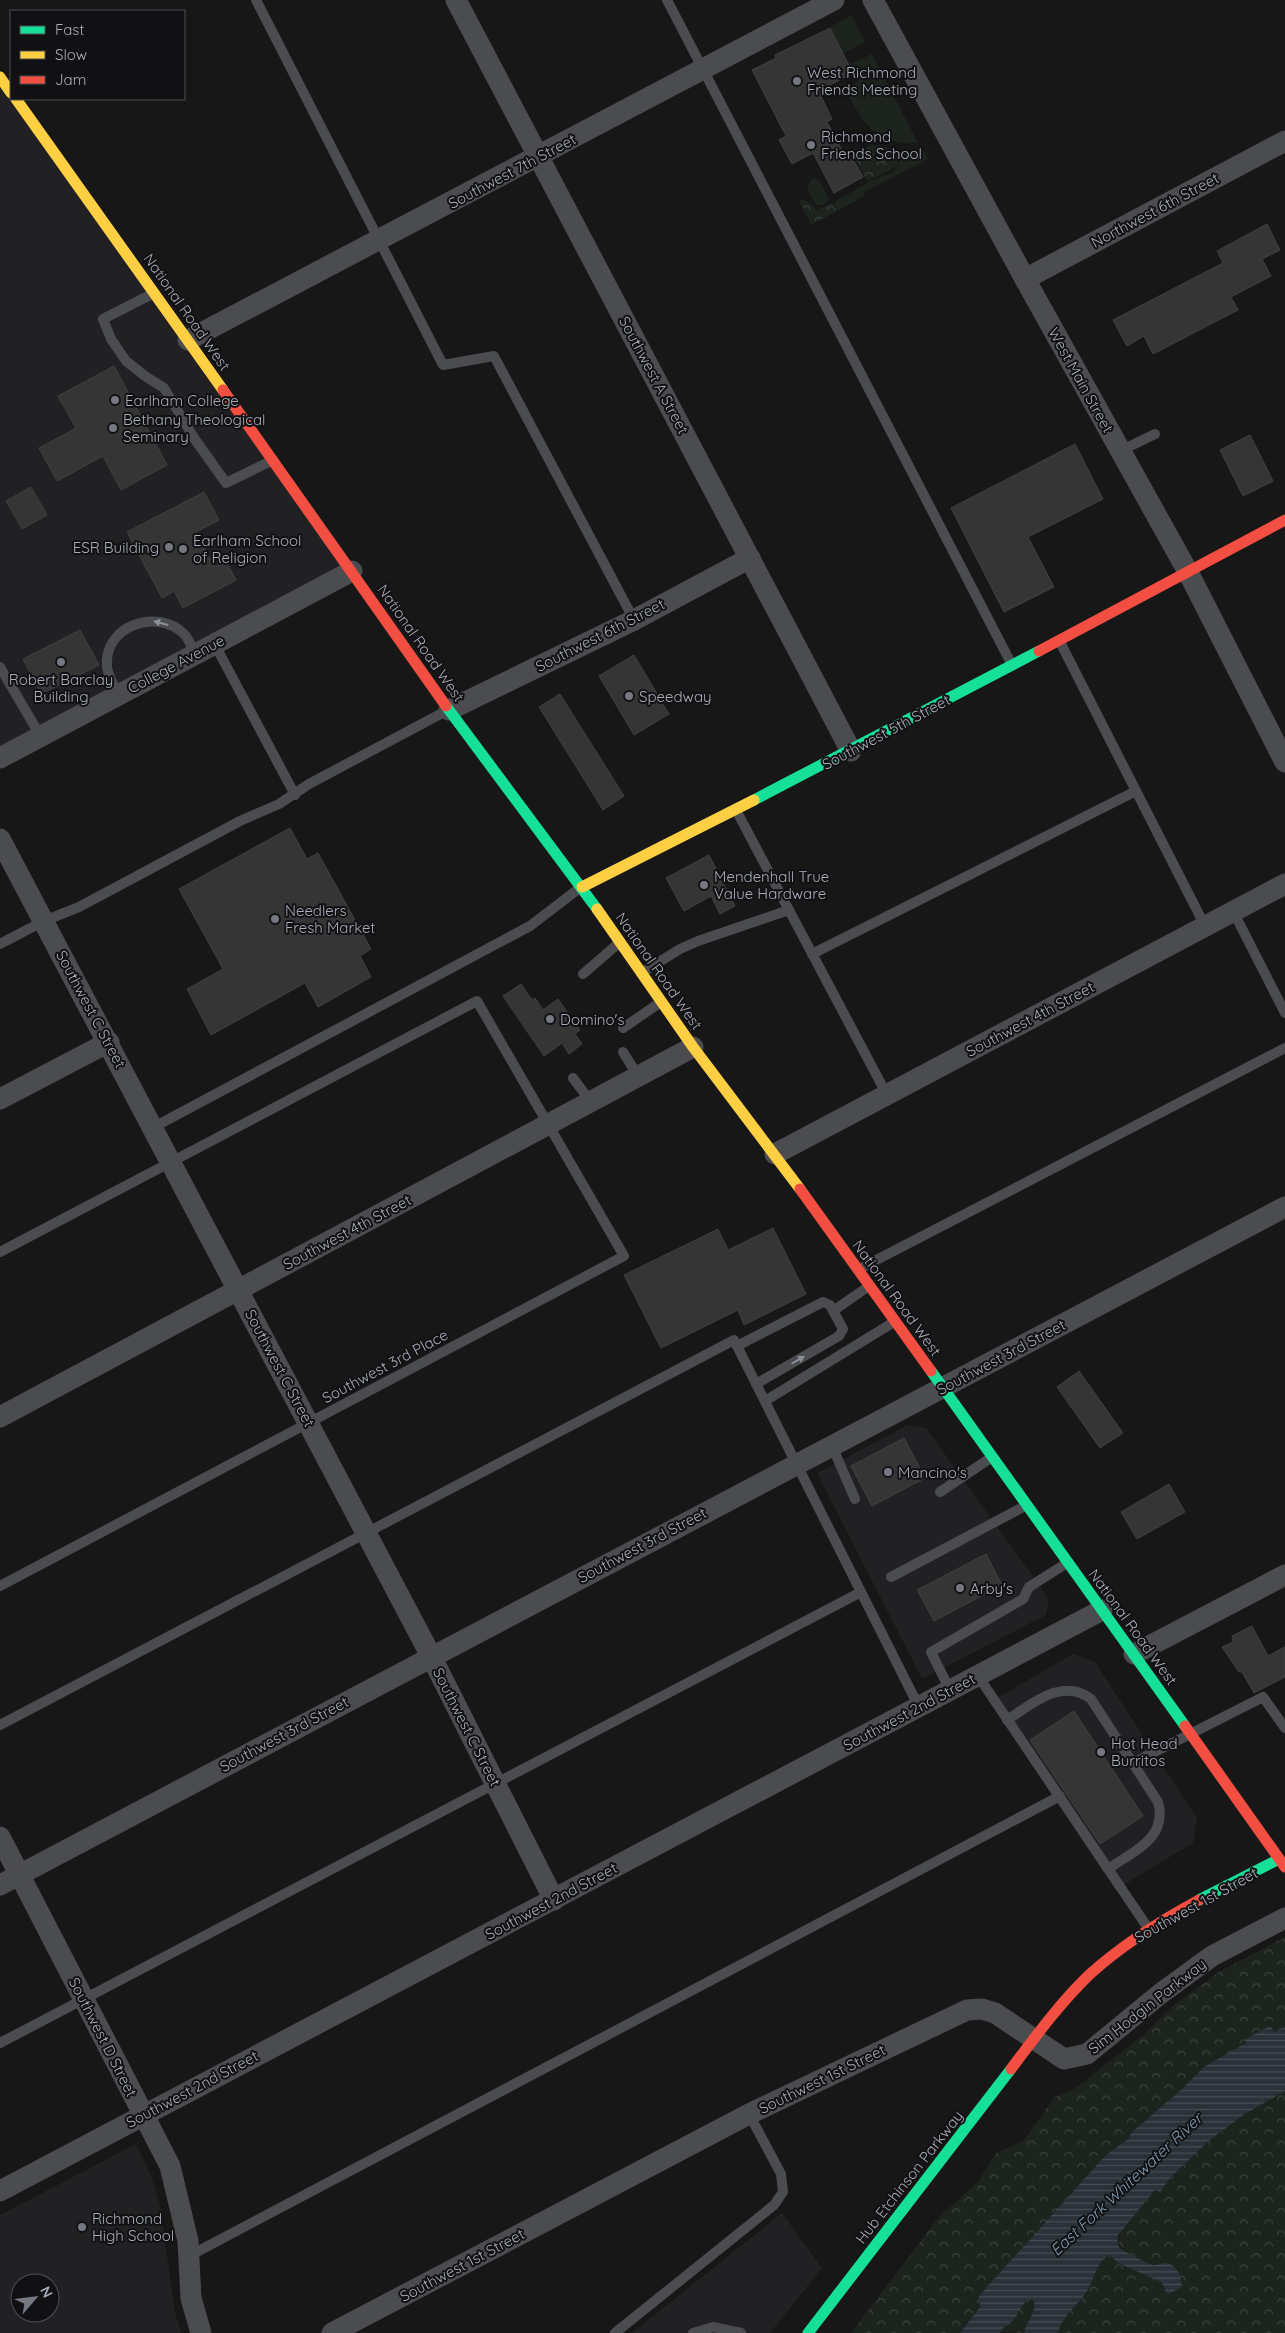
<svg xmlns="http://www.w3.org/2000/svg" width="1285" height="2333" viewBox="0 0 1285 2333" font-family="Quicksand,sans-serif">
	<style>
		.built { fill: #212123; fill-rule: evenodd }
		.grass { fill: #1d241e }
		.forest { fill: url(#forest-crowns) }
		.water { fill: url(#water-rules) }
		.building { fill: #353536; stroke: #3f4043 }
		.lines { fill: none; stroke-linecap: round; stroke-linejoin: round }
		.lane { stroke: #4b4c50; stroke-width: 10 }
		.street { stroke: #4b4c50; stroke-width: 21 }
		.fast { stroke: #16e098; stroke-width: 11 }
		.slow { stroke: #ffcf43; stroke-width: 11 }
		.jam { stroke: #f24e42; stroke-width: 11 }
		.oneway { fill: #8c9099 }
		.poi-dot { fill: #757880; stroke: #111113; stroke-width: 2 }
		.labels { text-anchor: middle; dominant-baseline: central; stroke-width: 4; stroke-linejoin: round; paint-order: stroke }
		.poi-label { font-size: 15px; fill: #a8adb8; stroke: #111113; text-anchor: start }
		.street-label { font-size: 15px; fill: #a8adb8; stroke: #111113 }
		.water-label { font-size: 16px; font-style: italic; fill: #7f9bb3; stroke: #111113 }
	</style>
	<defs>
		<pattern id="forest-crowns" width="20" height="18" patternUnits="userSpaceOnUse" patternTransform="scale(1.25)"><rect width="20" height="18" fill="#1d241e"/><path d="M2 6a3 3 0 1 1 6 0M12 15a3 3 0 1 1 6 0" fill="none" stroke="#3b413d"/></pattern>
		<pattern id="water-rules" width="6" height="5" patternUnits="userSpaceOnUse" patternTransform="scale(1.25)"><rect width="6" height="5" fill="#2a3239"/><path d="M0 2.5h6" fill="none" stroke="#464d54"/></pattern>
	</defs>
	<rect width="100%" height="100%" fill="#171717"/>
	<g class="built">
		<path d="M0 77 352 571 0 758Z"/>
		<path d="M908 1425 926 1428 1049 1599 1046 1615 922 1679 817 1473Z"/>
		<path d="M1073 1654 1095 1662 1197 1818 1193 1843 1115 1890 990 1702Z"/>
		<path d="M136 2144 151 2176 160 2205 175 2312 181 2333H0V2215ZM20 2283H50V2313H20Z"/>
		<path d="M782 2213 822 2268 770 2333H632Z"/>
	</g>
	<g class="grass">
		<path d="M852 15 865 42 843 53 830 27Z"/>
		<path d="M872 54 918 143C875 145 863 123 845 89L859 81 850 64Z"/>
		<path d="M923 150 928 159 864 192 865 196 837 211 834 202 872 180 894 172 904 152Z"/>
		<path d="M813 178 819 180 828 197V201L823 205H816L807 189 810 181Z"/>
	</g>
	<g class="forest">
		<path d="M870 145 882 146 901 152 896 167 867 181 853 154Z"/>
		<path d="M798 198 811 203 816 210 832 203 837 211 811 225Z"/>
		<path d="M1285 1937V2027L1274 2032 1272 2030 1204 2067 1181 2090 1132 2132 1128 2139 1105 2156 980 2301V2307L960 2333H851L939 2217 978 2182 996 2153 1023 2141 1055 2097 1074 2089 1142 2036 1173 2006 1219 1972Z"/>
		<path d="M1285 2091V2333H1058C1061 2318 1076 2307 1085 2294 1095 2281 1094 2264 1111 2255L1118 2263 1161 2282 1165 2292 1160 2264C1149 2267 1128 2254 1120 2247 1112 2230 1144 2202 1155 2190L1160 2192 1171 2177 1211 2139 1245 2114Z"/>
		<path d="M1032 2296C1040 2309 1026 2321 1024 2333L999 2332 1011 2322 1028 2299Z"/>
	</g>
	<path class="water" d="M1268 2027H1271L1274 2032 1285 2027V2091L1245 2114 1211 2139 1171 2177 1160 2192 1155 2190 1118 2235C1118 2239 1117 2243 1119 2247 1122 2251 1150 2265 1154 2265 1158 2265 1162 2263 1166 2263 1177 2264 1182 2278 1182 2287L1168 2294 1161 2282 1118 2263 1110 2255C1094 2264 1095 2281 1085 2294 1076 2307 1061 2318 1058 2333H1024C1026 2321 1040 2309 1032 2297 1022 2302 1019 2315 1011 2322 1006 2327 1001 2328 1000 2333H960L980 2307 979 2296 1105 2156 1128 2139 1132 2132 1181 2090 1204 2067 1246 2043V2039Z"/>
	<g class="building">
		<path d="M830 28 853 73 822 89 823 93 820 94 832 119 827 122 845 156 850 154 863 177 834 193 813 153 792 164 779 140 786 136 752 70 776 58 775 55Z"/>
		<path d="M1267 224 1280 250 1262 259 1271 276 1231 297 1238 310 1153 354 1144 336 1127 346 1113 320 1223 263 1217 251Z"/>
		<path d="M114 366 167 465 121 490 103 456 57 481 39 448 76 428 58 396Z"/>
		<path d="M1250 435 1273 481 1243 496 1220 450Z"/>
		<path d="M1075 444 1103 499 1028 537 1054 587 1004 612 951 508Z"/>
		<path d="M31 487 47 515 22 529 6 501Z"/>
		<path d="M204 492 219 520 196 532 215 567 226 561 236 580 183 608 174 591 162 598 127 532Z"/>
		<path d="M80 630 99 665 41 694 23 659Z"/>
		<path d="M634 655 669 714 634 735 599 676Z"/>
		<path d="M560 694 624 796 603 810 539 707Z"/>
		<path d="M290 828 307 859 318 853 371 949 360 956 371 977 318 1007 305 983 211 1035 187 989 223 969 179 889Z"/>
		<path d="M709 855 735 906 720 914 711 896 684 911 666 878Z"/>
		<path d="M521 984 532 1000 535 998 543 1010 558 999 580 1030 575 1034 582 1044 569 1054 562 1043 544 1056 503 996Z"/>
		<path d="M773 1228 806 1294 744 1325 738 1310 661 1348 624 1275 718 1229 728 1250Z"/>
		<path d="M1079 1371 1123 1433 1100 1448 1057 1387Z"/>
		<path d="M904 1438 925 1478 872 1506 851 1466Z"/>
		<path d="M1169 1484 1185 1512 1137 1539 1121 1512Z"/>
		<path d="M986 1554 1002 1585 934 1621 917 1590Z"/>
		<path d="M1252 1626 1268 1656 1285 1647V1677L1254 1693 1242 1672H1239L1222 1647 1233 1642 1232 1636Z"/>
		<path d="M1074 1711 1143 1816 1100 1844 1030 1740Z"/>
	</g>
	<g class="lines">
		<g class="lane">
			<path d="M256 0 443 365 494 356 634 620"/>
			<path d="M667 0 1012 665"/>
			<path d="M154 293 103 319 111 339 126 361 145 376 164 388 194 438 226 483 273 460"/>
			<path d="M1120 451 1155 434"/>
			<path d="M1060 642 1205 926"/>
			<path d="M214 643 295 795"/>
			<path d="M0 667 41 737"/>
			<path d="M118 695C115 687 108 676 107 667 103 626 157 607 184 634 189 639 192 648 195 654"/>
			<path d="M736 810 887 1095"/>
			<path d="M1233 911 1285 1013"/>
			<path d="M0 944 44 921 79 907 240 821 279 804 309 784 448 710"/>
			<path d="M812 954 1136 791"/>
			<path d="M643 972 680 949 698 941 789 910"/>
			<path d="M583 974 620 942"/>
			<path d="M623 1028 661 1002"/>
			<path d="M623 1052 638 1076"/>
			<path d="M573 1078 591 1102"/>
			<path d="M154 1127 530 926 581 887"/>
			<path d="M0 1252 477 1001 624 1256 0 1586"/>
			<path d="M859 1269 1285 1048"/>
			<path d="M833 1311 869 1286"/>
			<path d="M737 1346 823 1302 830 1305 843 1329 839 1336 756 1384"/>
			<path d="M765 1401 894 1322"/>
			<path d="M832 1446 855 1499"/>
			<path d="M940 1492 992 1457"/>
			<path d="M891 1577 1027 1505"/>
			<path d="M978 1676 1148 1928"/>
			<path d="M950 1690 931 1652 1023 1599 1029 1587 1067 1563"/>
			<path d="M1007 1720C1032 1704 1062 1677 1091 1699L1158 1802C1168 1838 1134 1851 1108 1869"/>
			<path d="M0 1725 734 1340 919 1707"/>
			<path d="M1133 1763 1263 1697 1285 1728"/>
			<path d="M0 2043 861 1592"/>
			<path d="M189 2256 1060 1796"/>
			<path d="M615 2333 774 2205 783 2192 781 2174 749 2114"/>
			<path d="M693 2333 713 2327 741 2333"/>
		</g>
		<g class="street">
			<path d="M456 0 851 751"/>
			<path d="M873 0 1025 279 1188 572 1285 762"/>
			<path d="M1025 279 1285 141"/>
			<path d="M188 340 834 0"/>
			<path d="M449 710 634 620 750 558"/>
			<path d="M0 758 352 571"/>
			<path d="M0 839 431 1656 554 1900"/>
			<path d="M0 1099 109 1042"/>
			<path d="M775 1154 1285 884"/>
			<path d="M0 1417 693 1047"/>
			<path d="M1134 1654 1285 1575"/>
			<path d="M0 1837 170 2166 188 2241 191 2298 201 2333"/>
			<path d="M0 1885 1285 1207"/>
			<path d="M0 2191 1102 1610"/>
			<path d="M332 2333 749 2114 967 2010 982 2009 995 2013 1064 2059 1087 2054 1160 1994 1212 1956 1285 1918"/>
		</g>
		<g class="fast">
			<path d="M446 706 597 909"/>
			<path d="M754 800 1039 651"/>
			<path d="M931 1371 1185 1726"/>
			<path d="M1199 1900 1279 1859"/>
			<path d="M808 2333 1011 2069"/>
		</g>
		<g class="slow">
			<path d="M0 77 11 93"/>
			<path d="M16 99 223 390"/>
			<path d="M582 887 754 800"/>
			<path d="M597 909 693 1047 800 1189"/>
		</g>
		<g class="jam">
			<path d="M223 390 446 706"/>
			<path d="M1039 651 1285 520"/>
			<path d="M800 1189 931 1371"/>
			<path d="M1185 1726 1285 1867"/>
			<path d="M1011 2069C1035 2037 1060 2003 1089 1975 1122 1945 1160 1921 1199 1900"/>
		</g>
	</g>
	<defs><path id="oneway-solid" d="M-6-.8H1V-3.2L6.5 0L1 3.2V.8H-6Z" transform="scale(1.25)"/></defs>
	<g class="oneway">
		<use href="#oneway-solid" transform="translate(161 623) rotate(-165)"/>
		<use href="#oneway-solid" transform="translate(798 1360) rotate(-30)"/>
	</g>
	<g class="poi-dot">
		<circle cx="797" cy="81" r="5"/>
		<circle cx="811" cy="145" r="5"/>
		<circle cx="115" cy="400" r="5"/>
		<circle cx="113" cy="428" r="5"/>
		<circle cx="169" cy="547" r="5"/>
		<circle cx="183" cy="549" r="5"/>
		<circle cx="61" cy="662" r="5"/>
		<circle cx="629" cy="696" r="5"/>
		<circle cx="704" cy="885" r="5"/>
		<circle cx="275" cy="919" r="5"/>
		<circle cx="550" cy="1019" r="5"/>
		<circle cx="888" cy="1472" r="5"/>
		<circle cx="960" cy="1588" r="5"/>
		<circle cx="1101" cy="1752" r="5"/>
		<circle cx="82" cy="2227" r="5"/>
	</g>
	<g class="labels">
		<g class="poi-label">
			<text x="807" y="72">West Richmond<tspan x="807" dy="17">Friends Meeting</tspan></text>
			<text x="821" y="136">Richmond<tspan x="821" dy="17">Friends School</tspan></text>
			<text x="125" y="400">Earlham College</text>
			<text x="123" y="419">Bethany Theological<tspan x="123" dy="17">Seminary</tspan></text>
			<text x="193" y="540">Earlham School<tspan x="193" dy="17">of Religion</tspan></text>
			<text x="159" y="547" text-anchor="end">ESR Building</text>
			<text x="61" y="679" text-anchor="middle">Robert Barclay<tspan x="61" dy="17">Building</tspan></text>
			<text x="639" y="696">Speedway</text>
			<text x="714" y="876">Mendenhall True<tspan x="714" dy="17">Value Hardware</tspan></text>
			<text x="285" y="910">Needlers<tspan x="285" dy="17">Fresh Market</tspan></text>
			<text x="560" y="1019">Domino's</text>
			<text x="898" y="1472">Mancino's</text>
			<text x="970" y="1588">Arby's</text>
			<text x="1111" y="1743">Hot Head<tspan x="1111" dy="17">Burritos</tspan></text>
			<text x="92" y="2218">Richmond<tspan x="92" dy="17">High School</tspan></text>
		</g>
		<g class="street-label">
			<text transform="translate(512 171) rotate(-28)">Southwest 7th Street</text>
			<text transform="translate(1155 210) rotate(-28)">Northwest 6th Street</text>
			<text transform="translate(187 312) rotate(55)">National Road West</text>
			<text transform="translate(654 375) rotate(62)">Southwest A Street</text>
			<text transform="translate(1081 380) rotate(61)">West Main Street</text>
			<text transform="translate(600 635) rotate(-27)">Southwest 6th Street</text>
			<text transform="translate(421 643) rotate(55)">National Road West</text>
			<text transform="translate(176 664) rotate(-28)">College Avenue</text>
			<text transform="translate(886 732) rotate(-28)">Southwest 5th Street</text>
			<text transform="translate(659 971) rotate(55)">National Road West</text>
			<text transform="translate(91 1009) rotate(62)">Southwest C Street</text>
			<text transform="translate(1030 1019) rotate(-28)">Southwest 4th Street</text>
			<text transform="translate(347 1232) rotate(-28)">Southwest 4th Street</text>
			<text transform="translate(897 1298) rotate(54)">National Road West</text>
			<text transform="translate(1001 1357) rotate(-28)">Southwest 3rd Street</text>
			<text transform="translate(385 1366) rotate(-28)">Southwest 3rd Place</text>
			<text transform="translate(280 1368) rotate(62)">Southwest C Street</text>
			<text transform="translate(642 1545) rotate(-28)">Southwest 3rd Street</text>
			<text transform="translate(1133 1627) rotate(54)">National Road West</text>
			<text transform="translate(909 1712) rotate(-28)">Southwest 2nd Street</text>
			<text transform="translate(467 1727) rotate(63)">Southwest C Street</text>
			<text transform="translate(284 1734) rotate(-28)">Southwest 3rd Street</text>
			<text transform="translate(551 1901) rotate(-28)">Southwest 2nd Street</text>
			<text transform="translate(1196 1905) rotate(-29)">Southwest 1st Street</text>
			<text transform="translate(1147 2006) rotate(-38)">Sim Hodgin Parkway</text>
			<text transform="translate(103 2037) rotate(63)">Southwest D Street</text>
			<text transform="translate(822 2079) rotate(-26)">Southwest 1st Street</text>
			<text transform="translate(192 2089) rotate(-28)">Southwest 2nd Street</text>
			<text transform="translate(909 2177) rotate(-52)">Hub Etchinson Parkway</text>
			<text transform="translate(462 2265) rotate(-28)">Southwest 1st Street</text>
		</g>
		<g class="water-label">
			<text transform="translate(1126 2184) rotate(-43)">East Fork Whitewater River</text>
		</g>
	</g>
	<rect x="10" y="10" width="175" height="90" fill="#111113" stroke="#4d4f55"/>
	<rect x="20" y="26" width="25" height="8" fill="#16e098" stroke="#4d4f55"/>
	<text x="55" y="35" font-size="15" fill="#a8adb8">Fast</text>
	<rect x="20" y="51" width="25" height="8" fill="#ffcf43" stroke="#4d4f55"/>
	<text x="55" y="60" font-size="15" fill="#a8adb8">Slow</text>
	<rect x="20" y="76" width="25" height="8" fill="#f24e42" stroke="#4d4f55"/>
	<text x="55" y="85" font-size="15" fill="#a8adb8">Jam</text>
	<g transform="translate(35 2298) rotate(62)"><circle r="24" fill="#111113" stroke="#4d4f55"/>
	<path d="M0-4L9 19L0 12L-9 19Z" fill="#757880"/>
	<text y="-8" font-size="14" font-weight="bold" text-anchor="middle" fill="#a8adb8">N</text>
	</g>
</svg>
